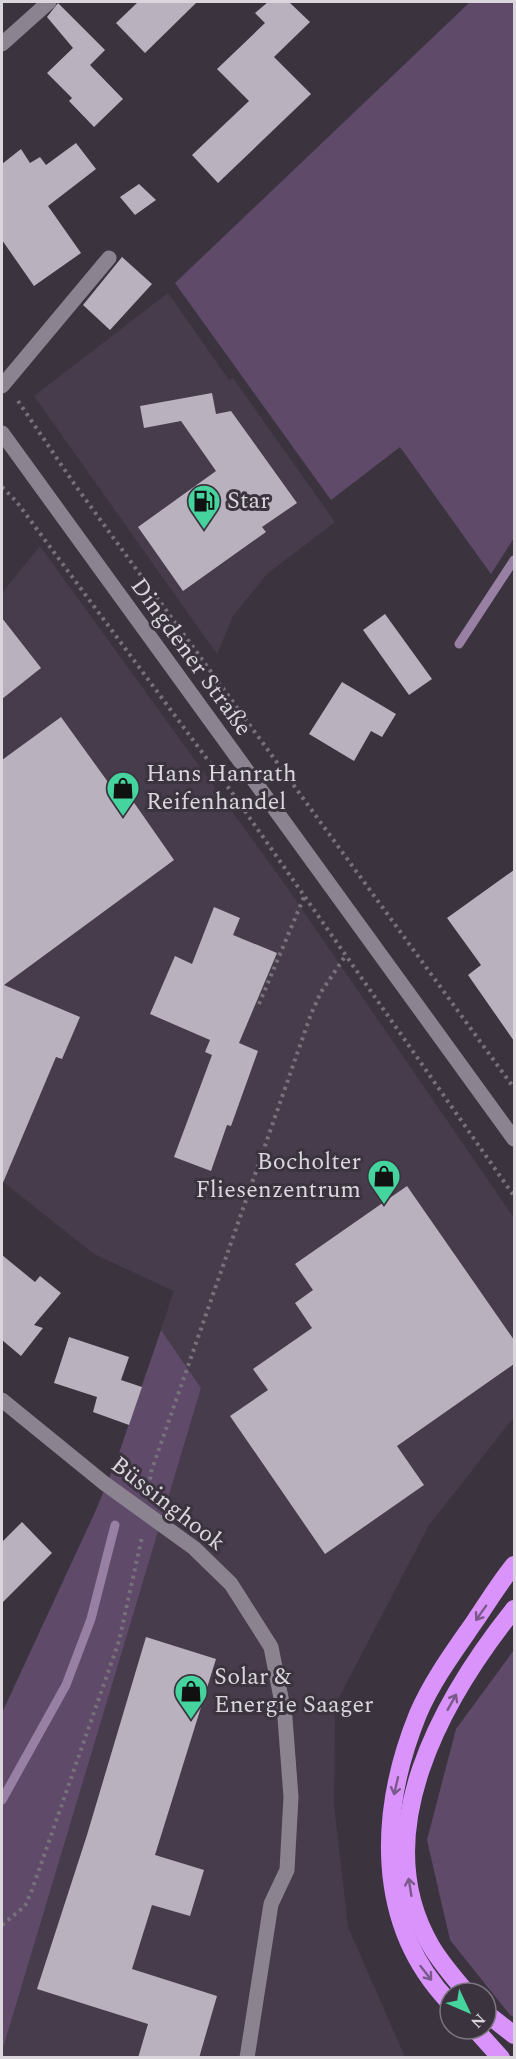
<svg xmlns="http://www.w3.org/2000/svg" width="516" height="2059" viewBox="0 0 516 2059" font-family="Spectral,serif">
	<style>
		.built { fill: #473c4c }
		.green { fill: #5f4a6a }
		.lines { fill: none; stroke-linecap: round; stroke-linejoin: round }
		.stream { stroke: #9880a4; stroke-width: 9 }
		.building { fill: #b9b1be }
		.path { stroke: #77717a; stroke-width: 4; stroke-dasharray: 3 4.5; stroke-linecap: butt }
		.lane { stroke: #8b8490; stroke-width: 15 }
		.street { stroke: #8b8490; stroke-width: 15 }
		.secondary { stroke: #8b8490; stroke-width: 15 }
		.highway { stroke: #d993fb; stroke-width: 18 }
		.oneway { stroke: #7a5a8a }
		.labels { text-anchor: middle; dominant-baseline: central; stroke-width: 6; stroke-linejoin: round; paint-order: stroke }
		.poi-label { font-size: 24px; fill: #dad6dc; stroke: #3b343f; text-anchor: start }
		.street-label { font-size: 24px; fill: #dad6dc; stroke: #3b343f }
	</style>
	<rect width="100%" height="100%" fill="#3b343f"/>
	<g class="built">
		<path d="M168 293 229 380 233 378 335 522 267 574 233 616 217 654 34 396Z"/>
		<path d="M40 546 286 886 514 1218V1417L429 1525 335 1705 334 1805 348 1927 405 2057 2 2058V2041L201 1388 161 1330 174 1291 94 1254 2 1181V593Z"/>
	</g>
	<g class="green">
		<path d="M470 2H514V538L491 574 400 447 331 500 175 283Z"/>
		<path d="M161 1330 201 1388 2 2051V1713L96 1510 117 1459Z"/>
		<path d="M514 1650V2017L510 2015 450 1940 427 1840 456 1729Z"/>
	</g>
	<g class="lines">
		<g class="stream">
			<path d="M459 644 514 560"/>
			<path d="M2 1800 66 1685 91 1619 115 1525"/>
		</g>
	</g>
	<g class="building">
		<path d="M138 2H197L145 53 116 23Z"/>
		<path d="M268 2H289L310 22 274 57 311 94 218 183 192 155 249 101 217 69 265 23 255 13Z"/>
		<path d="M58 3 105 50 90 65 123 99 94 127 69 101 72 98 47 73 73 48 47 17Z"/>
		<path d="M76 143 96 169 48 206 81 253 34 286 2 240V164L21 149 30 163 40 157 46 165Z"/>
		<path d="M139 184 156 200 135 215 120 197Z"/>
		<path d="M122 257 152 284 110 330 83 305Z"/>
		<path d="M212 393 216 414 231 411 297 503 262 527 266 532 183 591 138 527 216 471 181 421 144 428 140 406Z"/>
		<path d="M385 614 432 679 409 695 363 630Z"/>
		<path d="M2 618 41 668 2 699Z"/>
		<path d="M342 682 396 714 382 737 371 731 354 761 309 734Z"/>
		<path d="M61 717 113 789 121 784 174 860 4 985 80 1017 62 1059 56 1057 2 1185V760Z"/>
		<path d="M514 870V1041L468 975 481 965 447 918Z"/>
		<path d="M214 907 240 918 233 935 277 953 239 1043 258 1051 231 1126 227 1125 211 1171 174 1157 212 1055 205 1052 210 1040 150 1014 175 956 192 964Z"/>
		<path d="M407 1186 514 1340V1364L397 1446 424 1485 325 1554 230 1416 268 1390 253 1369 312 1328 295 1303 313 1290 295 1264Z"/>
		<path d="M2 1255 35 1282 40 1276 61 1293 34 1325 43 1328 21 1356 2 1340Z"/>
		<path d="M69 1337 129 1357 121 1380 142 1387 129 1425 93 1412 97 1397 54 1383Z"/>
		<path d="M22 1522 52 1553 2 1603V1542Z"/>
		<path d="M146 1637 216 1659 155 1855 204 1870 190 1916 152 1905 132 1969 217 1996 199 2058H138L148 2024 37 1989 87 1835Z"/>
	</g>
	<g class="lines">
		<g class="path">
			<path d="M18 401 75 485 514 1088"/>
			<path d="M2 487 16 501 233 794 514 1196"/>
			<path d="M259 1004 304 897"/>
			<path d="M149 1487 151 1472 311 1014 321 992 346 955"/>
			<path d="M2 1925 25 1906 32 1890 119 1641 142 1537"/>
		</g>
		<path class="lane" d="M2 386 109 258"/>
		<g class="street">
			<path d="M2 44 49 2"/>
			<path d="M2 1400 104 1483 194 1548 231 1584 271 1647 285 1718 291 1797 287 1870 271 1904 247 2058"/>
		</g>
		<path class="secondary" d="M2 433 514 1139"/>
		<g class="highway">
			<path d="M467 1993C454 1978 441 1963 431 1946 365 1833 443 1698 514 1609"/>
			<path d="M450 2003C373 1923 379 1810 418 1714 432 1681 455 1650 475 1621 488 1602 500 1582 514 1565"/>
			<path d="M486 2013 514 2035"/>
			<path d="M475 2029 501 2058"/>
		</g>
	</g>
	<defs><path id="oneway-shaft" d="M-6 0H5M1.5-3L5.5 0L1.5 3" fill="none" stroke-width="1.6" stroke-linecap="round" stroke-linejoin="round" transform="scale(1.5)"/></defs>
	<g class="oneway">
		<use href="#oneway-shaft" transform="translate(481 1613) rotate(125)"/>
		<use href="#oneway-shaft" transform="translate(452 1702) rotate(-61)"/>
		<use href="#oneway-shaft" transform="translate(396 1786) rotate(103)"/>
		<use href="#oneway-shaft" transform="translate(410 1887) rotate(-99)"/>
		<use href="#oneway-shaft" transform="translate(426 1973) rotate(52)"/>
	</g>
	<defs>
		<symbol id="fuel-pin" viewBox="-11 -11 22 30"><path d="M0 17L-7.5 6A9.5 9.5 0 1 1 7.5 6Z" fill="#45d49e" stroke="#3b343f"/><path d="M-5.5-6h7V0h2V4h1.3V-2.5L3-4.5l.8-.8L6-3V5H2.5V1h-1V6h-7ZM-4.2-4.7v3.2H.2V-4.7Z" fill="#111"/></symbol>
		<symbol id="shop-pin" viewBox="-11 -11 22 30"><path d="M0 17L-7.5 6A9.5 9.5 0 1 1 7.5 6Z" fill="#45d49e" stroke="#3b343f"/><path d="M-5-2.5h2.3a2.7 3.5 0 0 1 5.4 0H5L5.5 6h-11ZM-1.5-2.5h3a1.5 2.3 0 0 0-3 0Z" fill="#111"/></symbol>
	</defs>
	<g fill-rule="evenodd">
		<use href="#fuel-pin" x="185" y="482" width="38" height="52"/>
		<use href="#shop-pin" x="104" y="769" width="38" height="52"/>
		<use href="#shop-pin" x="365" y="1157" width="38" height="52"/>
		<use href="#shop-pin" x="172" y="1672" width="38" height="52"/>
	</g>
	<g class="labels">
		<g class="poi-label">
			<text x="227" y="501">Star</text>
			<text x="146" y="774">Hans Hanrath<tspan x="146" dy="28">Reifenhandel</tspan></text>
			<text x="361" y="1162" text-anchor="end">Bocholter<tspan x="361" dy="28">Fliesenzentrum</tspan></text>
			<text x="214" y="1677">Solar &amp;<tspan x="214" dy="28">Energie Saager</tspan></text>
		</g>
		<g class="street-label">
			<text transform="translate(191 657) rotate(54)">Dingdener Straße</text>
			<text transform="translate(168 1504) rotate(38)">Büssinghook</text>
		</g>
	</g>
	<rect width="516" height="2059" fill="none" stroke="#dad6dc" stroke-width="6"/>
	<g transform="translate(468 2011) rotate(134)"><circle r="28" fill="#3b343f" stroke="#7b757e" stroke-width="1.5"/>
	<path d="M0-4.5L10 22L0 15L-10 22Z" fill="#45d49e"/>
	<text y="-9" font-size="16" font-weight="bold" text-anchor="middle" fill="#dad6dc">N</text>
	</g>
</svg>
